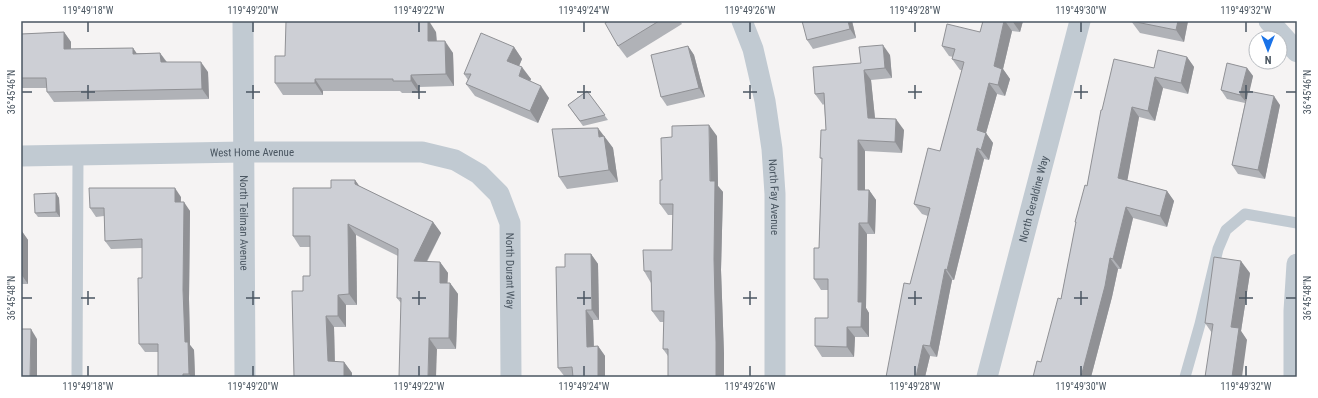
<svg xmlns="http://www.w3.org/2000/svg" width="1318" height="398" viewBox="0 0 1318 398" font-family="'Roboto Condensed',sans-serif">
	<style>
		.lines { fill: none; stroke-linecap: round; stroke-linejoin: round }
		.service { stroke: #c1cad2; stroke-width: 11 }
		.minor { stroke: #c1cad2; stroke-width: 21 }
		.wall { fill: #b0b2b7 }
		.shaded-wall { fill: #909195 }
		.building { fill: #cdcfd5; stroke: #909195 }
		.ticks { fill: none; stroke: #4a5661; stroke-width: 1.5 }
		.labels { text-anchor: middle; dominant-baseline: central; stroke-width: 4; stroke-linejoin: round; paint-order: stroke }
		.street-label { font-size: 11px; fill: #4a5661; stroke: #fff }
		.neatline { fill: none; stroke: #4a5661; stroke-width: 1.5 }
		.ticks-label { font-size: 10px; text-anchor: middle; fill: #4a5661 }
	</style>
	<rect width="100%" height="100%" fill="#f5f3f3"/>
	<g class="lines">
		<g class="service">
			<path d="M77 377 78 155"/>
			<path d="M1185 377 1200 324 1218 249 1226 230 1245 214 1297 223"/>
		</g>
		<g class="minor">
			<path id="s1" d="M243 21 245 377"/>
			<path id="s2" d="M742 21 753 49 765 101 772 149 775 194V377"/>
			<path d="M1269 21 1297 52"/>
			<path id="s3" d="M21 156 243 152H422L455 160 479 174 499 194 510 223 511 377"/>
			<path id="s4" d="M987 377 1080 21"/>
			<path d="M1294 377V311L1297 264"/>
		</g>
	</g>
	<g class="wall">
		<path d="M606 21H680L682 24 627 58 618 46Z"/>
		<path d="M852 21 856 38 813 49 807 40Z"/>
		<path d="M983 21H1023L1020 32 1012 31 1003 69 1010 79 1005 96 997 94 986 133 993 143 989 160 984 159 961 252 954 280H952L937 357 930 356 925 377H886L928 216 922 214 914 204 940 151 962 70H960L952 59 953 57 949 56 942 46 980 32Z"/>
		<path d="M1131 21H1188L1184 42 1140 33Z"/>
		<path d="M64 32 71 42V49L133 48 136 53H160L167 62 208 72 209 99 54 102 47 92V88H21V34Z"/>
		<path d="M436 32 437 41 453 53 454 86 419 87V93H402L400 91H323V95H283L275 83 285 56Z"/>
		<path d="M688 46 694 55 705 97 667 106 661 97Z"/>
		<path d="M514 47 522 59 519 66 531 79 530 81 549 98 538 123 475 96 466 84 468 80 464 74Z"/>
		<path d="M890 55 892 78 871 80 875 118 904 130 902 153 865 151V190H869L876 200 875 234H867L866 308 869 313V337H855L854 357H822L815 346 828 318V290H821L814 279 819 248 822 159 820 158 826 130 824 104 823 105 815 94 861 63Z"/>
		<path d="M1187 57 1194 67 1188 94 1163 88 1155 121 1139 117 1127 180 1167 191 1174 201 1167 227 1133 218 1121 269H1118L1112 297 1091 377 1041 362 1061 299 1076 223 1075 222 1087 186 1102 110 1154 68Z"/>
		<path d="M1247 68 1253 76 1249 91 1280 105 1265 179 1238 174 1232 165 1245 103 1227 99 1221 90Z"/>
		<path d="M587 91 608 120 583 126 568 105Z"/>
		<path d="M603 136H604L613 148 618 182 567 189 559 177Z"/>
		<path d="M717 136 718 186 723 192 721 270 724 354V377H668V356L663 349 664 322H660L652 311 651 283 644 271 672 250 673 215H668L660 204 662 180Z"/>
		<path d="M355 180 359 186 433 222 441 233 427 262H440L448 273 447 283H450L458 294 456 349H437L397 298 398 256 356 235 357 305H346V327H334L335 362H344L352 373V377H294L303 291 310 276V247H300L293 236 331 188Z"/>
		<path d="M56 193 59 198 60 217H38L35 213Z"/>
		<path d="M181 197V202L190 211 189 299 190 345 194 350 195 377H158V352H145L139 344 142 278V248L111 249 105 241 104 216 96 217 90 208Z"/>
		<path d="M21 230 28 240V284H21Z"/>
		<path d="M591 254 598 264 599 320H593L594 346H598L605 356V377H565L558 368 565 267Z"/>
		<path d="M1250 273 1241 331 1247 340 1212 333 1205 323Z"/>
	</g>
	<g class="shaded-wall">
		<path d="M428 21H429L436 32 437 53 428 41Z"/>
		<path d="M848 21H852L856 38 850 29Z"/>
		<path d="M1004 21H1005L1012 31 1003 69 1010 79 1005 96 998 85 994 66Z"/>
		<path d="M1013 21H1023L1020 32 1013 22Z"/>
		<path d="M1178 21H1188L1184 42 1176 30Z"/>
		<path d="M64 32 71 42V59L64 49Z"/>
		<path d="M445 41 453 53 454 86 446 74Z"/>
		<path d="M883 45 890 55 892 78 885 68Z"/>
		<path d="M688 46 694 55 705 97 699 88Z"/>
		<path d="M514 47 522 59 516 73 507 61Z"/>
		<path d="M133 48 140 58 133 54Z"/>
		<path d="M160 53 167 63 161 62Z"/>
		<path d="M1187 57 1194 67 1188 94 1181 83Z"/>
		<path d="M201 62 208 72 209 99 202 89Z"/>
		<path d="M522 67 531 79 527 88 519 76Z"/>
		<path d="M1247 68 1253 76 1247 103 1240 95Z"/>
		<path d="M864 70 871 80 876 128 868 118Z"/>
		<path d="M411 75 419 87V93L411 81Z"/>
		<path d="M1155 77 1163 88 1155 121 1148 111Z"/>
		<path d="M315 79 323 91V95L315 83Z"/>
		<path d="M989 83 997 94 986 133 993 143 989 160 981 150 977 130Z"/>
		<path d="M541 86 549 98 538 123 530 111Z"/>
		<path d="M1274 96 1280 105 1265 179 1258 170Z"/>
		<path d="M1132 107 1139 117 1126 188 1118 178Z"/>
		<path d="M896 119 904 130 902 153 895 142Z"/>
		<path d="M709 125 717 136 718 186 723 192 721 270 724 354V377H716Z"/>
		<path d="M598 128 613 148 618 182 609 170 599 137Z"/>
		<path d="M858 140 865 151V200L858 190Z"/>
		<path d="M977 148 984 159 954 280 947 270Z"/>
		<path d="M355 180 363 191 355 184Z"/>
		<path d="M175 188 181 197 180 211 175 202Z"/>
		<path d="M869 190 876 200 875 234 868 223Z"/>
		<path d="M1167 191 1174 201 1167 227 1160 216Z"/>
		<path d="M56 193 59 198 60 217 56 212Z"/>
		<path d="M184 202 190 211 189 299 190 345 194 350 195 377H191L189 374 185 342 183 290Z"/>
		<path d="M1126 207 1133 218 1121 269 1113 259Z"/>
		<path d="M433 222 441 233 421 272 414 261Z"/>
		<path d="M859 223 867 234 866 308 869 313V337L861 327 858 302Z"/>
		<path d="M348 224 356 235 357 305 349 294Z"/>
		<path d="M21 230 28 240V284L21 274Z"/>
		<path d="M591 254 598 264 599 320 592 310Z"/>
		<path d="M1110 258 1118 269 1112 297 1091 377H1081Z"/>
		<path d="M1241 261 1250 273 1241 331 1247 340 1242 377H1232L1231 327Z"/>
		<path d="M440 262 448 273 447 294 440 283Z"/>
		<path d="M945 269 952 280 937 357 930 346Z"/>
		<path d="M450 283 458 294 456 349 449 338Z"/>
		<path d="M338 295 346 305V327L338 316Z"/>
		<path d="M586 310 593 320 594 357 587 347Z"/>
		<path d="M326 316 334 327 335 372 328 361Z"/>
		<path d="M847 327 855 337 854 357 847 347Z"/>
		<path d="M31 329 37 339V377H30Z"/>
		<path d="M429 338 437 349 436 377H428Z"/>
		<path d="M923 345 930 356 925 377H916Z"/>
		<path d="M598 346 605 356V377H598Z"/>
		<path d="M344 362 352 373V377H344Z"/>
	</g>
	<g class="building">
		<path d="M286 21H428V41H445L446 74 411 75V81H393V79H315V83H275V56H285Z"/>
		<path d="M608 21H659L618 46 605 23Z"/>
		<path d="M802 21H848L850 29 807 40Z"/>
		<path d="M983 21H1004L994 66 1002 69 998 85 989 83 977 130 986 133 981 150 977 148 954 241 947 270 945 269 930 346 923 345 916 377H886L904 283 910 284 930 208 914 204 928 148 940 151 964 62 952 59 955 49 942 46 947 24 980 32Z"/>
		<path d="M1131 21H1178L1176 30Z"/>
		<path d="M64 32V49L133 48V54L160 53 161 62H201L202 89 47 92 46 78H21V34Z"/>
		<path d="M481 33 514 47 507 61 522 67 519 76 541 86 530 111 466 84 471 74H464Z"/>
		<path d="M883 45 885 68 864 70 868 118 896 119 895 142 858 140V190H869L868 223H859L858 302H862L861 327H847V347L815 346V318H828V279H814V248H819L822 158H820L821 130H826L824 93 815 94 813 67 861 63 859 47Z"/>
		<path d="M688 46 699 88 661 97 651 55Z"/>
		<path d="M1158 50 1187 57 1181 83 1155 77 1148 111 1132 107 1118 178 1167 191 1160 216 1126 207 1113 259 1110 258 1105 286 1081 377H1033L1037 361 1041 362 1058 298 1061 299 1076 222H1075L1085 185 1087 186 1101 110H1102L1114 59 1154 68Z"/>
		<path d="M1227 63 1247 68 1240 95 1221 90Z"/>
		<path d="M587 91 605 115 580 121 568 105Z"/>
		<path d="M1248 91 1274 96 1258 170 1232 165Z"/>
		<path d="M709 125 710 181H715L714 259 716 342V377H668V349H663L664 311H652L651 271H644L643 250H672L673 204H660V180H662L661 138 672 137V126Z"/>
		<path d="M598 128 599 137 604 136 609 170 559 177 552 129Z"/>
		<path d="M331 180H355V184L433 222 414 261 440 262V283H450L449 338H429L428 377H399L401 298H397L398 249 348 224 349 294 338 295V316H326L328 361 344 362V377H294L292 291H303V276H310V236H293V188H331Z"/>
		<path d="M89 188H175V202H184L183 290 185 342H188L189 374H183V377H158V344H139L138 278H142V239L105 241 104 208H90Z"/>
		<path d="M56 193V212L35 213 34 194Z"/>
		<path d="M565 254H591L592 310H586L587 347 598 346V377H573L572 367 558 368 556 267H565Z"/>
		<path d="M1214 257 1241 261 1231 327 1239 328 1232 377H1205L1213 324 1205 323Z"/>
		<path d="M21 329H31L30 377H21Z"/>
	</g>
	<path class="ticks" d="M88 22V32M253 22V32M419 22V32M584 22V32M750 22V32M915 22V32M1081 22V32M1246 22V32M88 85V99M253 85V99M419 85V99M584 85V99M750 85V99M915 85V99M1081 85V99M1246 85V99M22 92H32M81 92H95M246 92H260M412 92H426M577 92H591M743 92H757M908 92H922M1074 92H1088M1239 92H1253M1286 92H1296M88 291V305M253 291V305M419 291V305M584 291V305M750 291V305M915 291V305M1081 291V305M1246 291V305M22 298H32M81 298H95M246 298H260M412 298H426M577 298H591M743 298H757M908 298H922M1074 298H1088M1239 298H1253M1286 298H1296M88 366V376M253 366V376M419 366V376M584 366V376M750 366V376M915 366V376M1081 366V376M1246 366V376"/>
	<g class="labels">
		<g class="street-label">
			<text stroke="none"><textPath href="#s3" startOffset="231">West Home Avenue</textPath></text>
			<text stroke="none"><textPath href="#s2" startOffset="180">North Fay Avenue</textPath></text>
			<text stroke="none"><textPath href="#s4" startOffset="184">North Geraldine Way</textPath></text>
			<text stroke="none"><textPath href="#s1" startOffset="202">North Teilman Avenue</textPath></text>
			<text stroke="none"><textPath href="#s3" startOffset="570">North Durant Way</textPath></text>
		</g>
	</g>
	<rect width="1318" height="398" fill="none" stroke="#ffffff" stroke-width="44"/>
	<g transform="translate(1268 50) rotate(180)"><circle r="19" fill="#ffffff" stroke="#b7bbc0"/>
	<path d="M0-3L7 15L0 10L-7 15Z" fill="#1a73e8"/>
	<text y="-6" font-size="11" font-weight="bold" text-anchor="middle" fill="#4a5661">N</text>
	</g>
	<rect x="22" y="22" width="1274" height="354" class="neatline"/>
	<g class="ticks-label">
		<text x="88" y="14">119°49'18"W</text>
		<text x="253" y="14">119°49'20"W</text>
		<text x="419" y="14">119°49'22"W</text>
		<text x="584" y="14">119°49'24"W</text>
		<text x="750" y="14">119°49'26"W</text>
		<text x="915" y="14">119°49'28"W</text>
		<text x="1081" y="14">119°49'30"W</text>
		<text x="1246" y="14">119°49'32"W</text>
		<text transform="translate(1307 92) rotate(-90)" y="4">36°45'46"N</text>
		<text transform="translate(11 92) rotate(-90)" y="4">36°45'46"N</text>
		<text transform="translate(1307 298) rotate(-90)" y="4">36°45'48"N</text>
		<text transform="translate(11 298) rotate(-90)" y="4">36°45'48"N</text>
		<text x="88" y="390">119°49'18"W</text>
		<text x="253" y="390">119°49'20"W</text>
		<text x="419" y="390">119°49'22"W</text>
		<text x="584" y="390">119°49'24"W</text>
		<text x="750" y="390">119°49'26"W</text>
		<text x="915" y="390">119°49'28"W</text>
		<text x="1081" y="390">119°49'30"W</text>
		<text x="1246" y="390">119°49'32"W</text>
	</g>
</svg>
